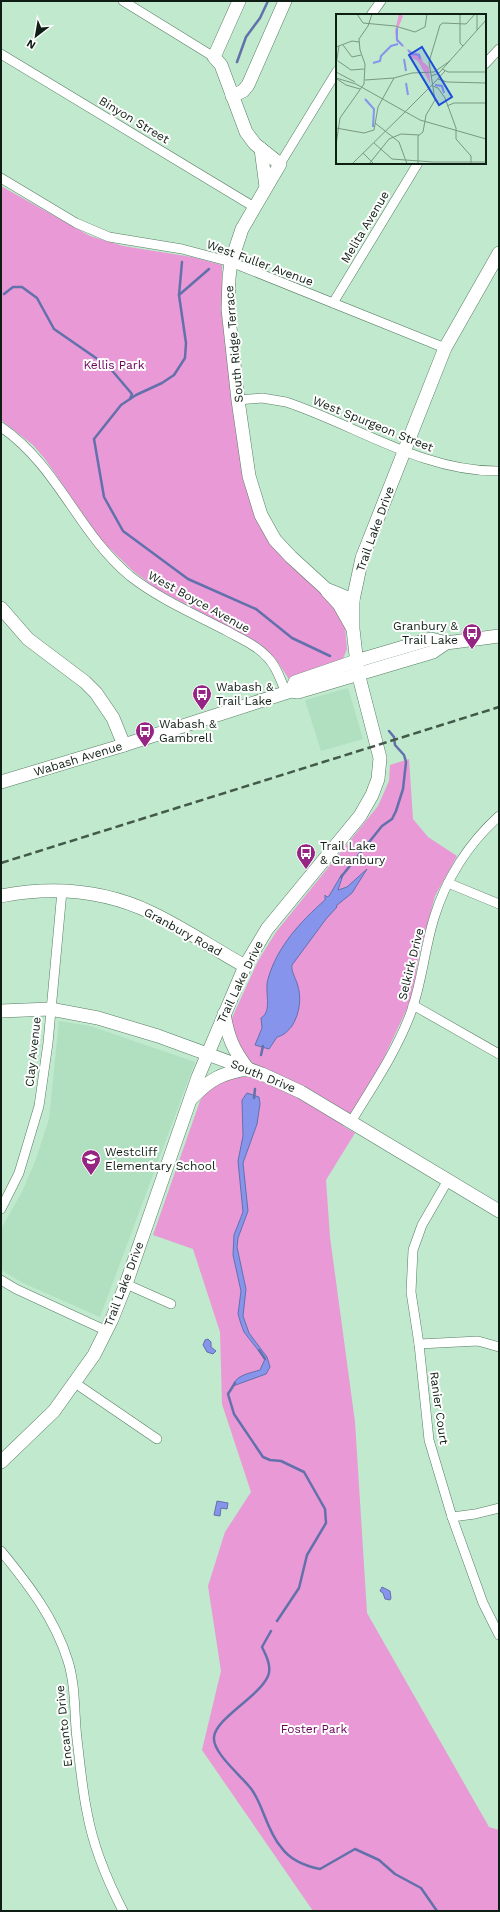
<svg xmlns="http://www.w3.org/2000/svg" width="500" height="1912" viewBox="0 0 500 1912" font-family="'Work Sans',sans-serif">
	<style>
		.built { fill: #b0e0c0 }
		.green { fill: #e899d6 }
		.water { fill: #8694ec; stroke: #6271ab }
		.lines { fill: none; stroke-linecap: round; stroke-linejoin: round }
		.stream { stroke: #6271ab; stroke-width: 2.5 }
		.street-casing { stroke: #577d64; stroke-width: 10 }
		.secondary-casing { stroke: #577d64; stroke-width: 14 }
		.street { stroke: #fff; stroke-width: 9 }
		.secondary { stroke: #fff; stroke-width: 13 }
		.rail { stroke: #435a4b; stroke-width: 2.5; stroke-dasharray: 8 4; stroke-linecap: butt }
		.labels { text-anchor: middle; dominant-baseline: central; stroke-width: 4; stroke-linejoin: round; paint-order: stroke }
		.street-label { font-size: 12px; fill: #0f1e14; stroke: #fefefe }
		.park-label { font-size: 12px; fill: #6a005c; stroke: #fefefe }
		.poi-label { font-size: 12px; fill: #0f1e14; stroke: #fefefe; text-anchor: start }
		.inset-river { fill: none; stroke: #8694ec; stroke-width: 2 }
		.inset-road { fill: none; stroke: #799883; stroke-width: 1 }
		.view { fill: #1d4ed8; fill-opacity: 0.15; stroke: #1d4ed8; stroke-width: 2 }
		.inset-edge { fill: none; stroke: #0f1e14; stroke-width: 2 }
	</style>
	<rect width="100%" height="100%" fill="#c0e9cd"/>
	<g class="built">
		<path d="M348 688 363 739 321 751 305 700Z"/>
		<path d="M59 1021 90 1026 195 1062 100 1317 23 1283 1 1270V1229L22 1192 36 1159 49 1119Z"/>
	</g>
	<g class="green">
		<path d="M1 186 90 236 123 246 192 257 222 265 223 320 252 506 327 595 345 628 347 649 343 659 293 679H289L275 658 260 644 157 589 132 570 101 540 45 459 33 445 1 420Z"/>
		<path d="M409 759 413 819 428 837 457 856 435 896 419 956 412 998 381 1064 343 1126 355 1133 326 1180 330 1237 355 1422 367 1613 489 1827 499 1830V1911H313L202 1750 221 1671 208 1586 225 1532 251 1492 222 1404 220 1332 193 1249 153 1235 200 1101 207 1091 231 1077H250L254 1064 239 1051 231 1020 258 961 276 932 378 806 389 781 390 765Z"/>
	</g>
	<g class="water">
		<path d="M367 869 352 893 336 906 337 907 326 919 292 965C291 971 295 977 297 983 302 997 300 1013 292 1026 288 1031 283 1036 277 1037L269 1049 255 1045 262 1028 261 1018C273 1011 264 991 268 979 277 947 300 922 325 900V895L327 897 329 896 342 874 343 875 338 890 347 887Z"/>
		<path d="M247 1093 259 1097 260 1104 257 1124 243 1163 248 1211 238 1238 237 1247 246 1289 243 1316 249 1333 267 1357 270 1367 266 1374 233 1386C235 1375 251 1373 260 1370L265 1359 244 1332 241 1324 238 1314 241 1291 233 1255 234 1235 243 1212 238 1161 243 1136 242 1100Z"/>
		<path d="M208 1339 211 1342V1347L216 1351 213 1354 207 1352 203 1345 205 1340Z"/>
		<path d="M217 1501 228 1503 227 1509 221 1508 220 1516 214 1515Z"/>
		<path d="M382 1587 390 1591 391 1598 390 1600 385 1599 383 1593 380 1591Z"/>
	</g>
	<g class="lines">
		<g class="stream">
			<path d="M237 62 246 37 260 18 268 1"/>
			<path d="M182 262 179 295 186 343 185 358 174 375 162 383 136 395 121 405 94 439 104 497 123 531 188 579 256 609 292 638 330 656"/>
			<path d="M4 294 13 287H22L37 298 54 329 109 367 132 394 130 399"/>
			<path d="M179 295 209 269"/>
			<path d="M341 877 382 826 392 819 396 811 403 789 406 762 404 755 395 745 394 737 389 731"/>
			<path d="M261 1055 263 1046"/>
			<path d="M254 1098 255 1089"/>
			<path d="M259 1350 265 1359"/>
			<path d="M235 1383 228 1394 234 1414 263 1457 270 1460 281 1461 304 1472 325 1509 326 1523 307 1555 299 1588 277 1621"/>
			<path d="M271 1631 262 1647C266 1655 272 1667 268 1676 259 1697 216 1718 214 1737 212 1753 243 1777 252 1790 263 1805 267 1831 281 1847 290 1860 305 1866 320 1869L355 1849 379 1860 395 1874 421 1888 437 1911"/>
		</g>
		<defs>
			<g id="street">
				<path d="M123 1 214 57"/>
				<path d="M371 15 381 1"/>
				<path d="M1 54 254 207"/>
				<path d="M485 64 499 49"/>
				<path d="M280 164 337 71"/>
				<path d="M1 178 76 223 109 237 182 249 231 262 445 348"/>
				<path d="M333 303 418 163"/>
				<path d="M238 400 262 398 286 402C356 425 423 472 499 471"/>
				<path d="M1 427C58 466 78 533 130 576 158 598 192 613 225 630 239 638 257 645 268 658 277 667 281 681 286 693"/>
				<path d="M448 883 499 904"/>
				<path d="M413 1005 499 1054"/>
				<path d="M351 1122C372 1087 395 1054 410 1015 422 984 424 950 434 918 446 879 469 843 499 816"/>
				<path d="M448 1180 422 1225 413 1250 411 1292 419 1344 429 1440 452 1517 483 1603 499 1635"/>
				<path d="M1 1209 19 1173 39 1106 48 1043 62 891"/>
				<path d="M1 1280 16 1289 107 1331"/>
				<path d="M126 1284 171 1304"/>
				<path d="M419 1344 478 1341 499 1347"/>
				<path d="M75 1383 157 1439"/>
				<path d="M452 1517 475 1514 499 1508"/>
				<path d="M1 1551C29 1585 55 1619 68 1661 76 1687 74 1714 77 1739 80 1763 82 1788 87 1812 93 1846 107 1880 123 1911"/>
			</g>
			<g id="secondary">
				<path d="M239 1 214 57 221 65 246 132 255 144 280 164 242 229 231 262 229 278 228 309 238 400 249 476 261 515 275 540 291 557 326 589 353 600"/>
				<path d="M232 96 243 91 248 85 285 1"/>
				<path d="M261 149 266 187"/>
				<path d="M327 591 339 604 352 627"/>
				<path d="M1 608 28 639 85 682 96 693 113 718 124 745"/>
				<path d="M291 691 295 682 356 661 431 639 446 643 499 636"/>
				<path d="M1 782 124 745 291 691 298 692 433 652 446 643"/>
				<path d="M1 896C53 886 104 890 152 913 184 928 214 949 245 966"/>
				<path d="M1 1011 50 1009 98 1018 158 1036 262 1074 301 1092 499 1211"/>
				<path d="M224 1014C228 1037 233 1050 248 1069"/>
				<path d="M192 1098C210 1079 222 1073 247 1069"/>
				<path d="M1 1462 54 1411 94 1355 112 1319 126 1284 198 1077 245 966 267 929 360 816 372 795 378 779 380 758 358 673 353 629V600L362 558 445 348 499 253"/>
			</g>
		</defs>
		<use href="#street" class="street-casing"/>
		<use href="#secondary" class="secondary-casing"/>
		<use href="#street" class="street"/>
		<use href="#secondary" class="secondary"/>
		<path class="rail" d="M1 863 499 707"/>
	</g>
	<defs>
		<symbol id="bus-pin" viewBox="-11 -11 22 30"><path d="M0 17L-7.5 6A9.5 9.5 0 1 1 7.5 6Z" fill="#952483" stroke="#fefefe"/><path d="M-5-6H5V4H4V6H2V4H-2V6H-4V4H-5ZM-3.5-4V0h7V-4ZM-3.5 1.2v1.5H-2V1.2ZM2 1.2v1.5H3.5V1.2Z" fill="#fff"/></symbol>
		<symbol id="school-pin" viewBox="-11 -11 22 30"><path d="M0 17L-7.5 6A9.5 9.5 0 1 1 7.5 6Z" fill="#952483" stroke="#fefefe"/><path d="M0-5L7-2L0 1L-7-2ZM-4 1L0 2.5L4 1V4Q0 6-4 4Z" fill="#fff"/></symbol>
	</defs>
	<g fill-rule="evenodd">
		<use href="#bus-pin" x="461" y="622" width="22" height="30"/>
		<use href="#bus-pin" x="191" y="683" width="22" height="30"/>
		<use href="#bus-pin" x="134" y="720" width="22" height="30"/>
		<use href="#bus-pin" x="295" y="842" width="22" height="30"/>
		<use href="#school-pin" x="80" y="1148" width="22" height="30"/>
	</g>
	<g class="labels">
		<g class="street-label">
			<text transform="translate(134 120) rotate(31)">Binyon Street</text>
			<text transform="translate(365 227) rotate(-59)">Melita Avenue</text>
			<text transform="translate(260 263) rotate(20)">West Fuller Avenue</text>
			<text transform="translate(234 344) rotate(-95)">South Ridge Terrace</text>
			<text transform="translate(373 424) rotate(22)">West Spurgeon Street</text>
			<text transform="translate(375 529) rotate(-70)">Trail Lake Drive</text>
			<text transform="translate(199 602) rotate(29)">West Boyce Avenue</text>
			<text transform="translate(78 759) rotate(-17)">Wabash Avenue</text>
			<text transform="translate(183 932) rotate(29)">Granbury Road</text>
			<text transform="translate(411 964) rotate(-76)">Selkirk Drive</text>
			<text transform="translate(240 982) rotate(-64)">Trail Lake Drive</text>
			<text transform="translate(33 1052) rotate(-84)">Clay Avenue</text>
			<text transform="translate(263 1076) rotate(22)">South Drive</text>
			<text transform="translate(124 1284) rotate(-69)">Trail Lake Drive</text>
			<text transform="translate(439 1408) rotate(82)">Ranier Court</text>
			<text transform="translate(64 1726) rotate(-96)">Encanto Drive</text>
		</g>
		<g class="park-label">
			<text x="114" y="365">Kellis Park</text>
			<text x="314" y="1729">Foster Park</text>
		</g>
		<g class="poi-label">
			<text x="458" y="626" text-anchor="end">Granbury &amp;<tspan x="458" dy="14">Trail Lake</tspan></text>
			<text x="216" y="687">Wabash &amp;<tspan x="216" dy="14">Trail Lake</tspan></text>
			<text x="159" y="724">Wabash &amp;<tspan x="159" dy="14">Gambrell</tspan></text>
			<text x="320" y="846">Trail Lake<tspan x="320" dy="14">&amp; Granbury</tspan></text>
			<text x="105" y="1152">Westcliff<tspan x="105" dy="14">Elementary School</tspan></text>
		</g>
	</g>
	<g transform="translate(336 14)">
		<rect width="150" height="150" fill="#c0e9cd"/>
		<path d="M63 0 67 2 61 17 62 25 71 36 84 40 87 48 93 53 94 69 82 47 74 43 72 36 60 27 59 17Z" fill="#e899d6"/>
		<path class="inset-river" d="M61 14V26L67 32M72 36 76 40 83 41 84 45M68 45 70 57M37 49 44 47 45 42 55 32 62 30M70 69 72 81M99 71 106 72 108 79M29 85 38 95 37 113"/>
		<path class="inset-road" d="M21 0 27 9 59 12 79 18 89 13 91 0M124 0V29L127 32M141 16V1M7 31 16 43 25 41M0 33 16 27 23 28M2 47 15 56 28 55M0 52 3 32M106 55 112 58H150M0 58 19 68M95 62 103 59 150 6M0 64 20 70 84 106 150 125M1 65 10 71 24 75M102 65 111 68 150 69M29 66 58 64M96 71 109 57M97 72 102 74 109 84M109 84 120 114V125L135 142V149M111 92 118 89H150M69 98 98 69M39 109 63 128 71 150M0 114 28 119 38 116 42 93 58 64 76 59 98 58 114 47M38 129 56 145 97 148H150M0 131 4 104 28 70 29 50 24 36 23 25 32 12 36 0M27 139 38 150M16 150 70 97M33 150 53 125 65 120 83 121M82 150V122L87 118 90 101 99 86 93 48 104 11 107 9 130 10 139 0"/>
		<path class="view" d="M86 33 116 83 103 91 73 41Z"/>
		<rect width="150" height="150" class="inset-edge"/>
	</g>
	<rect width="500" height="1912" fill="none" stroke="#0f1e14" stroke-width="4"/>
	<g transform="translate(36 36) rotate(211)" stroke="#fefefe" stroke-width="3" paint-order="stroke">
	<path d="M0-3L7 15L0 10L-7 15Z" fill="#0f1e14"/>
	<text y="-6" font-size="11" font-weight="bold" text-anchor="middle" fill="#0f1e14">N</text>
	</g>
</svg>
